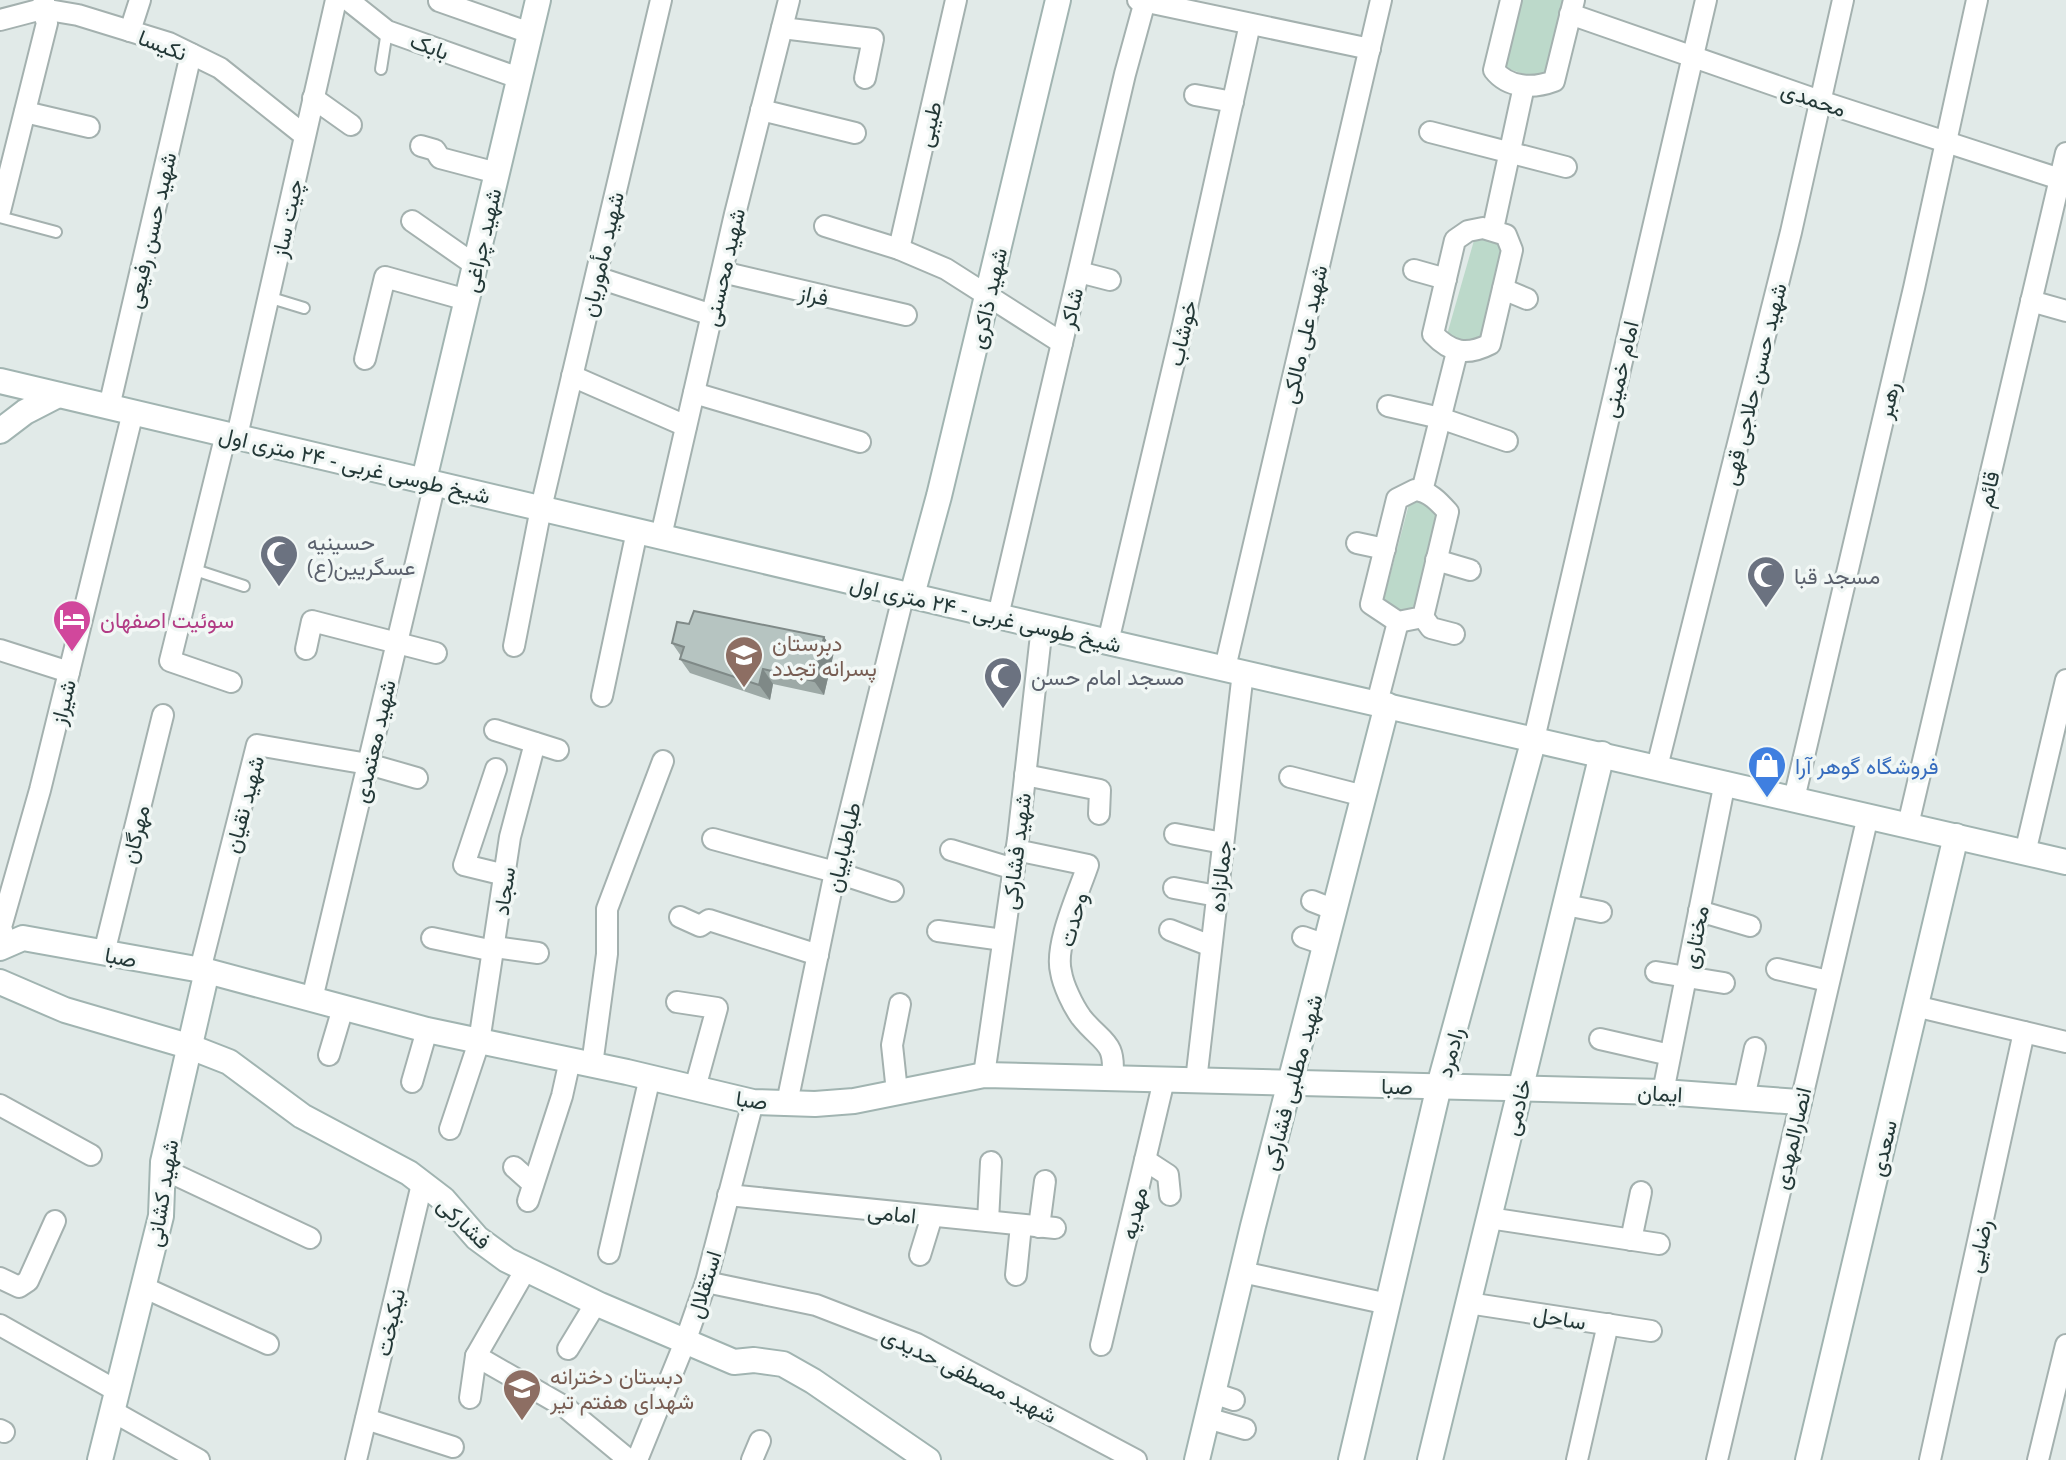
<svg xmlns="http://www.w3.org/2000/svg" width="2066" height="1460" viewBox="0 0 2066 1460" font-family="'Open Sans',Vazirmatn,sans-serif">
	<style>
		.green { fill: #bcd9ca }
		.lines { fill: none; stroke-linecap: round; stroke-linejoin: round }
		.lane-casing { stroke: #a4b1af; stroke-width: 14 }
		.street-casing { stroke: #a4b1af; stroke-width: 24 }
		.secondary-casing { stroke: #a1b4b1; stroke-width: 28 }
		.lane { stroke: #fff; stroke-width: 10 }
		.street { stroke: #fff; stroke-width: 20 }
		.secondary { stroke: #fff; stroke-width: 24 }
		.wall { fill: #9da9a6 }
		.shaded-wall { fill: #7f8987 }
		.building { fill: #b6c4c1; stroke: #7f8987; stroke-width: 2 }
		.labels { text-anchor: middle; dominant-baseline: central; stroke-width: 7; stroke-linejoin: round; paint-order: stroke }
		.street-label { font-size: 22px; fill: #233837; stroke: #f1f7f5 }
		.worship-label { font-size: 22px; fill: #5b616d; stroke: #f1f7f5; text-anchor: start }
		.hotel-label { font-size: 22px; fill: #b23c85; stroke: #f1f7f5; text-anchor: start }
		.education-label { font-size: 22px; fill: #785e54; stroke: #f1f7f5; text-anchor: start }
		.shop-label { font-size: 22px; fill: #366cbe; stroke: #f1f7f5; text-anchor: start }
	</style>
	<rect width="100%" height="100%" fill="#e1eae8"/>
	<g class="green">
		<path d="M1522 0H1563L1544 77 1527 75 1503 67Z"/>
		<path d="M1475 237 1496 239 1504 246 1480 340C1467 338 1458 342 1446 338Z"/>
		<path d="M1420 501 1430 505 1440 513 1417 608C1405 615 1394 609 1383 602L1409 504Z"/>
	</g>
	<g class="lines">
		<defs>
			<g id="lane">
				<path d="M381 69 387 31"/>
				<path d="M0 217 56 232"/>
				<path d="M268 297 304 308"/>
				<path d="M192 569 244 586"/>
			</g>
			<g id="street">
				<path d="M348 0 387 31 519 78"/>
				<path d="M1138 0 1370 49"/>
				<path d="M1511 0 1494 70C1508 88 1533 89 1554 81L1574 0"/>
				<path d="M439 1 530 33"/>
				<path d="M1570 14 1820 101 2060 179"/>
				<path d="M0 20 42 9 78 15 169 43 220 68 304 135"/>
				<path d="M782 28 873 39 865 78"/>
				<path d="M130 31 140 0"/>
				<path d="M1195 95 1233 102"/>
				<path d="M313 98 351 125"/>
				<path d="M761 110 855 133"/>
				<path d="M25 112 89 127"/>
				<path d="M1430 132 1566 167"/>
				<path d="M421 146 435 150 440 158 497 173"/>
				<path d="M0 211 47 23 42 9 44 0"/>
				<path d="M412 221 475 265"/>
				<path d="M825 226 899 249 946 269 1062 343"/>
				<path d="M1483 228 1506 235 1512 250 1490 344C1467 356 1451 353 1433 334L1455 240 1468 231Z"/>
				<path d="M1493 229 1524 86"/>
				<path d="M899 249 956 0"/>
				<path d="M1414 270 1446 279"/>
				<path d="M722 272 906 315"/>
				<path d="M1079 272 1110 280"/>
				<path d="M596 277 712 315"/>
				<path d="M1503 289 1527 299"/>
				<path d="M2031 301 2066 311"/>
				<path d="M365 359 385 277 467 300"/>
				<path d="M572 376 686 426"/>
				<path d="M694 393 860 442"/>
				<path d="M1388 406 1440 418 1507 441"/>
				<path d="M109 407 191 54"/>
				<path d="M226 434 170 661 231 682"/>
				<path d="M237 436 336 0"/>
				<path d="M1415 490C1429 491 1439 502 1448 512L1423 617 1398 622 1371 604 1397 499Z"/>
				<path d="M1422 491 1457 352"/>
				<path d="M661 536 735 214 789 0"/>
				<path d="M1357 543 1385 549"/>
				<path d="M1436 560 1470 570"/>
				<path d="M998 616 1125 74 1145 1"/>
				<path d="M1423 617 1431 628 1454 634"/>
				<path d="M1108 642 1183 325 1250 24"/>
				<path d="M514 646 541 508 661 0"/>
				<path d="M306 649 312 621 436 653"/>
				<path d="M0 650 69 672"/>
				<path d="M1225 668 1381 0"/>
				<path d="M602 696 637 531"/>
				<path d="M1377 703 1398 622"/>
				<path d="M495 730 558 750"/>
				<path d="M1534 739 1706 0"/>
				<path d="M1657 767 1791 232 1843 0"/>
				<path d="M496 769 464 865 505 875"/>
				<path d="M1025 775 1100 790 1099 814"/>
				<path d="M1290 777 1364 796"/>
				<path d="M1794 799 1914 288 1977 0"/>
				<path d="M1908 825 2066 153"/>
				<path d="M1175 834 1223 843"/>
				<path d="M713 839 835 872 893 891"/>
				<path d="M951 850 1014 869"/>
				<path d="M1016 850 1088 865C1079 892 1054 945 1061 972 1063 985 1073 1006 1081 1017 1101 1043 1117 1040 1112 1079"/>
				<path d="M2025 853 2066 680"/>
				<path d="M1174 888 1217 896"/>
				<path d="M1312 901 1335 910"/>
				<path d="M1566 905 1601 912"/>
				<path d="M1699 911 1750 926"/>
				<path d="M680 917 700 926 709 920 818 955"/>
				<path d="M1170 930 1211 946"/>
				<path d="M938 931 1003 940"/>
				<path d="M1303 937 1326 945"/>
				<path d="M432 938 494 951"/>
				<path d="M6 943 1 927 40 790 133 412"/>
				<path d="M495 947 538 953"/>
				<path d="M104 953 163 715"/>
				<path d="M1777 969 1828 981"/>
				<path d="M200 970 257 745 368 764 417 778"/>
				<path d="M1656 972 1724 983"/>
				<path d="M312 999 435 483"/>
				<path d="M677 1002 717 1008 695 1088"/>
				<path d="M1915 1006 2066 1042"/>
				<path d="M1600 1039 1670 1055"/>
				<path d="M329 1055 343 1008"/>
				<path d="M592 1065 607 954V909L663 761"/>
				<path d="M984 1075 1018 839 1042 626"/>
				<path d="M1196 1081 1243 672"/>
				<path d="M412 1082 427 1030"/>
				<path d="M897 1092 892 1045 900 1004"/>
				<path d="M1663 1092 1725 782"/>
				<path d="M1744 1098 1755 1048"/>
				<path d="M787 1103 835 872 904 593"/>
				<path d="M0 1105 91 1155"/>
				<path d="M450 1129 479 1042 510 837 535 743"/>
				<path d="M1145 1160 1168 1175 1170 1195"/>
				<path d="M514 1167 533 1184"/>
				<path d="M163 1169 310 1238"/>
				<path d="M728 1195 1055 1228"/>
				<path d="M528 1201 562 1096 570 1060"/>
				<path d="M1489 1218 1659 1244"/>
				<path d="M988 1221 991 1162"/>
				<path d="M1039 1227 1045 1181"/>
				<path d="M1631 1240 1641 1192"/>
				<path d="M609 1253 650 1077"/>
				<path d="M920 1255 932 1216"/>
				<path d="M1242 1272 1388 1304"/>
				<path d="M1016 1275 1021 1225"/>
				<path d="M0 1278 19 1287 28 1281 55 1221"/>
				<path d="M706 1282 816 1305 917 1344 1136 1460"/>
				<path d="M143 1287 268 1344"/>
				<path d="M1468 1303 1651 1331"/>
				<path d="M0 1325 117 1391"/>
				<path d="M1101 1345 1164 1080"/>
				<path d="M568 1349 596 1303"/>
				<path d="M476 1356 565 1407 629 1460"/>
				<path d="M1213 1393 1234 1400"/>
				<path d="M470 1398 476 1356 526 1269"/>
				<path d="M112 1411 199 1460"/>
				<path d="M1207 1418 1245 1429"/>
				<path d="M366 1419 453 1447"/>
				<path d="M0 1430 4 1432"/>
				<path d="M356 1460 422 1184"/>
				<path d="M637 1460 685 1342 706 1282 753 1102"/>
				<path d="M752 1460 760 1441"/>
				<path d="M1577 1460 1608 1324"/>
				<path d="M1717 1460 1868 816"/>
				<path d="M1930 1460 2024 1032"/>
				<path d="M2038 1460 2066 1345"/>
			</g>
			<g id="secondary">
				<path d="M0 381 1108 642 2066 862"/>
				<path d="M0 431 25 412 58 395"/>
				<path d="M424 480 538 0"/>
				<path d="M912 595 939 496 1058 0"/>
				<path d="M0 948 23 938 207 971 427 1030 627 1072 753 1102 815 1104 854 1101 984 1075 1663 1092 1799 1102"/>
				<path d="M0 982 65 1010 188 1046 229 1062 302 1116 409 1173 443 1199 477 1238 507 1260 600 1305 734 1362 754 1360 783 1364 813 1381 928 1460"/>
				<path d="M100 1460 161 1216 163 1162 207 971"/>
				<path d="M1197 1460 1253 1226 1387 705"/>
				<path d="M1351 1460 1439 1086 1534 739"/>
				<path d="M1430 1460 1602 754"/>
				<path d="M1808 1460 1956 836"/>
			</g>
		</defs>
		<use href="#lane" class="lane-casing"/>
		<use href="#street" class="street-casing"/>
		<use href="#secondary" class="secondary-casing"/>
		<use href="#lane" class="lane"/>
		<use href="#street" class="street"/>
		<use href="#secondary" class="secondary"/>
	</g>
	<path class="wall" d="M689 624 824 637 834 652 824 695 773 684 770 700 690 673 680 659 681 656 672 643Z"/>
	<g class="shaded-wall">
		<path d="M824 637 834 652 824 695 814 681Z"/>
		<path d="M763 669 773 684 770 700 759 685Z"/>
	</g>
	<path class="building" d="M694 611 824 637 814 681 763 669 759 685 680 659 684 647 672 643 677 622 689 624Z"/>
	<defs>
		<symbol id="mosque-pin" viewBox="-11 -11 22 30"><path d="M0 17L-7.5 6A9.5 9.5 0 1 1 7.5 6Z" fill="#6b7280" stroke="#f1f7f5"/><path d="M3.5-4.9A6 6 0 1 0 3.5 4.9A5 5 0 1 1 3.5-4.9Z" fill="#fff"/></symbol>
		<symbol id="hotel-pin" viewBox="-11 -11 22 30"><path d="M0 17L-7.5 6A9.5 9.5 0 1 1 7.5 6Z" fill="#d1479c" stroke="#f1f7f5"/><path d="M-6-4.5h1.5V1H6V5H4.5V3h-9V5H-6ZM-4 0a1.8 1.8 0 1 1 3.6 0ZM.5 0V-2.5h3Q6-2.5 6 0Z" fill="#fff"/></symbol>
		<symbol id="school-pin" viewBox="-11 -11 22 30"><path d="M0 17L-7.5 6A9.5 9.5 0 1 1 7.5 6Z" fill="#8d6e63" stroke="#f1f7f5"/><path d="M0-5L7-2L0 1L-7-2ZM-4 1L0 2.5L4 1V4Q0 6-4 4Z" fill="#fff"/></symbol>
		<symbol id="shop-pin" viewBox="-11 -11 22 30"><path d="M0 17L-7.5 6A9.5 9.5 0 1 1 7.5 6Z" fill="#3f7fe0" stroke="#f1f7f5"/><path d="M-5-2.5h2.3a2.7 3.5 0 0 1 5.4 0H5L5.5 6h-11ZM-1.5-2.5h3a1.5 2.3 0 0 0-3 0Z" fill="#fff"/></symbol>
	</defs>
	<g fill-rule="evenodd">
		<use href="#mosque-pin" x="257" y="532" width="44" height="60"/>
		<use href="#mosque-pin" x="1744" y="553" width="44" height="60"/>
		<use href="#hotel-pin" x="50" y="597" width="44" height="60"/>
		<use href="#school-pin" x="722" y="633" width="44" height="60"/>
		<use href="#mosque-pin" x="981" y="654" width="44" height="60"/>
		<use href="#shop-pin" x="1745" y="743" width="44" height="60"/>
		<use href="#school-pin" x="500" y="1366" width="44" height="60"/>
	</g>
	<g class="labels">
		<g class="street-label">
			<text transform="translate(163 44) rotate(21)">نکیسا</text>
			<text transform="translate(430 45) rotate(20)">بابک</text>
			<text transform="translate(1814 98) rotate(19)">محمدی</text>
			<text transform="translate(928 124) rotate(-77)">طیبی</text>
			<text transform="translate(286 218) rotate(-78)">چیت ساز</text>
			<text transform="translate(150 230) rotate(-77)">شهید حسن رفیعی</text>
			<text transform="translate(481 240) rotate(-77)">شهید چراغی</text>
			<text transform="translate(601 254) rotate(-77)">شهید مأموریان</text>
			<text transform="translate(723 267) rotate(-77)">شهید محسنی</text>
			<text transform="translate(814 294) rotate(13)">فراز</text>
			<text transform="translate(987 298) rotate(-77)">شهید ذاکری</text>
			<text transform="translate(1070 308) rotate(-77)">شاکر</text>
			<text transform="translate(1181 333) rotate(-77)">خوشاب</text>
			<text transform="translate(1303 334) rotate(-77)">شهید علی مالکی</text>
			<text transform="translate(1619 369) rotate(-77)">امام خمینی</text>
			<text transform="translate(1753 384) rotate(-76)">شهید حسن حلاجی قهی</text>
			<text transform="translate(1887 400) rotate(-77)">رهبر</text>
			<text transform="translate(355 464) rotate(13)">شیخ طوسی غربی - ۲۴ متری اول</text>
			<text transform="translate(1987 489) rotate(-77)">قائم</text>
			<text transform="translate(986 613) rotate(13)">شیخ طوسی غربی - ۲۴ متری اول</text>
			<text transform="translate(62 702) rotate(-76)">شیراز</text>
			<text transform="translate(373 741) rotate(-77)">شهید معتمدی</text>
			<text transform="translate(243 804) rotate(-75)">شهید نقیان</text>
			<text transform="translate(134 834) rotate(-76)">مهرگان</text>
			<text transform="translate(842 847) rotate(-77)">طباطباییان</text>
			<text transform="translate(1015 851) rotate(-83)">شهید فشارکی</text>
			<text transform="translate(1219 876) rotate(-84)">جمالزاده</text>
			<text transform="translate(503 891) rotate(-82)">سجاد</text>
			<text transform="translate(1072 919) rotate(-74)">وحدت</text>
			<text transform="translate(1694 937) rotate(-79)">مختاری</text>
			<text transform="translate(121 956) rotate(10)">صبا</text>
			<text transform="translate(1449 1052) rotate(-75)">رادمرد</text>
			<text transform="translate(1291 1082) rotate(-75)">شهید مطلبی فشارکی</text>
			<text transform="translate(1397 1085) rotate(1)">صبا</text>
			<text transform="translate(1660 1092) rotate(3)">ایمان</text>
			<text transform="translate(752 1099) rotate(8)">صبا</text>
			<text transform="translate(1516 1107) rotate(-76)">خادمی</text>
			<text transform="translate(1791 1138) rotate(-77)">انصارالمهدی</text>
			<text transform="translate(1882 1148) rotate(-77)">سعدی</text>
			<text transform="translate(161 1193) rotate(-81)">شهید کشانی</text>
			<text transform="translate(892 1212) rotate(6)">امامی</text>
			<text transform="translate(1133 1213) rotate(-77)">مهدیه</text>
			<text transform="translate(465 1222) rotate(44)">فشارکی</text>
			<text transform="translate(1978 1246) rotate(-78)">رضایی</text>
			<text transform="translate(703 1284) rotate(-73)">استقلال</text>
			<text transform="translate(1560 1317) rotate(9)">ساحل</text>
			<text transform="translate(389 1322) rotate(-77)">نیکبخت</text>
			<text transform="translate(970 1374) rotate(26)">شهید مصطفی حدیدی</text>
		</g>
		<g class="worship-label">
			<text x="307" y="541">حسینیه<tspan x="307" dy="25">عسگریین(ع)</tspan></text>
			<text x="1794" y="575">مسجد قبا</text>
			<text x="1031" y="676">مسجد امام حسن</text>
		</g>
		<g class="hotel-label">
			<text x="100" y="619">سوئیت اصفهان</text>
		</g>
		<g class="education-label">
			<text x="772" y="642">دبرستان<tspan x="772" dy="25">پسرانه تجدد</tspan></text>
			<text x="550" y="1375">دبستان دخترانه<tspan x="550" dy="25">شهدای هفتم تیر</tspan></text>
		</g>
		<g class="shop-label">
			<text x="1795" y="765">فروشگاه گوهر آرا</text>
		</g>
	</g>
</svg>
